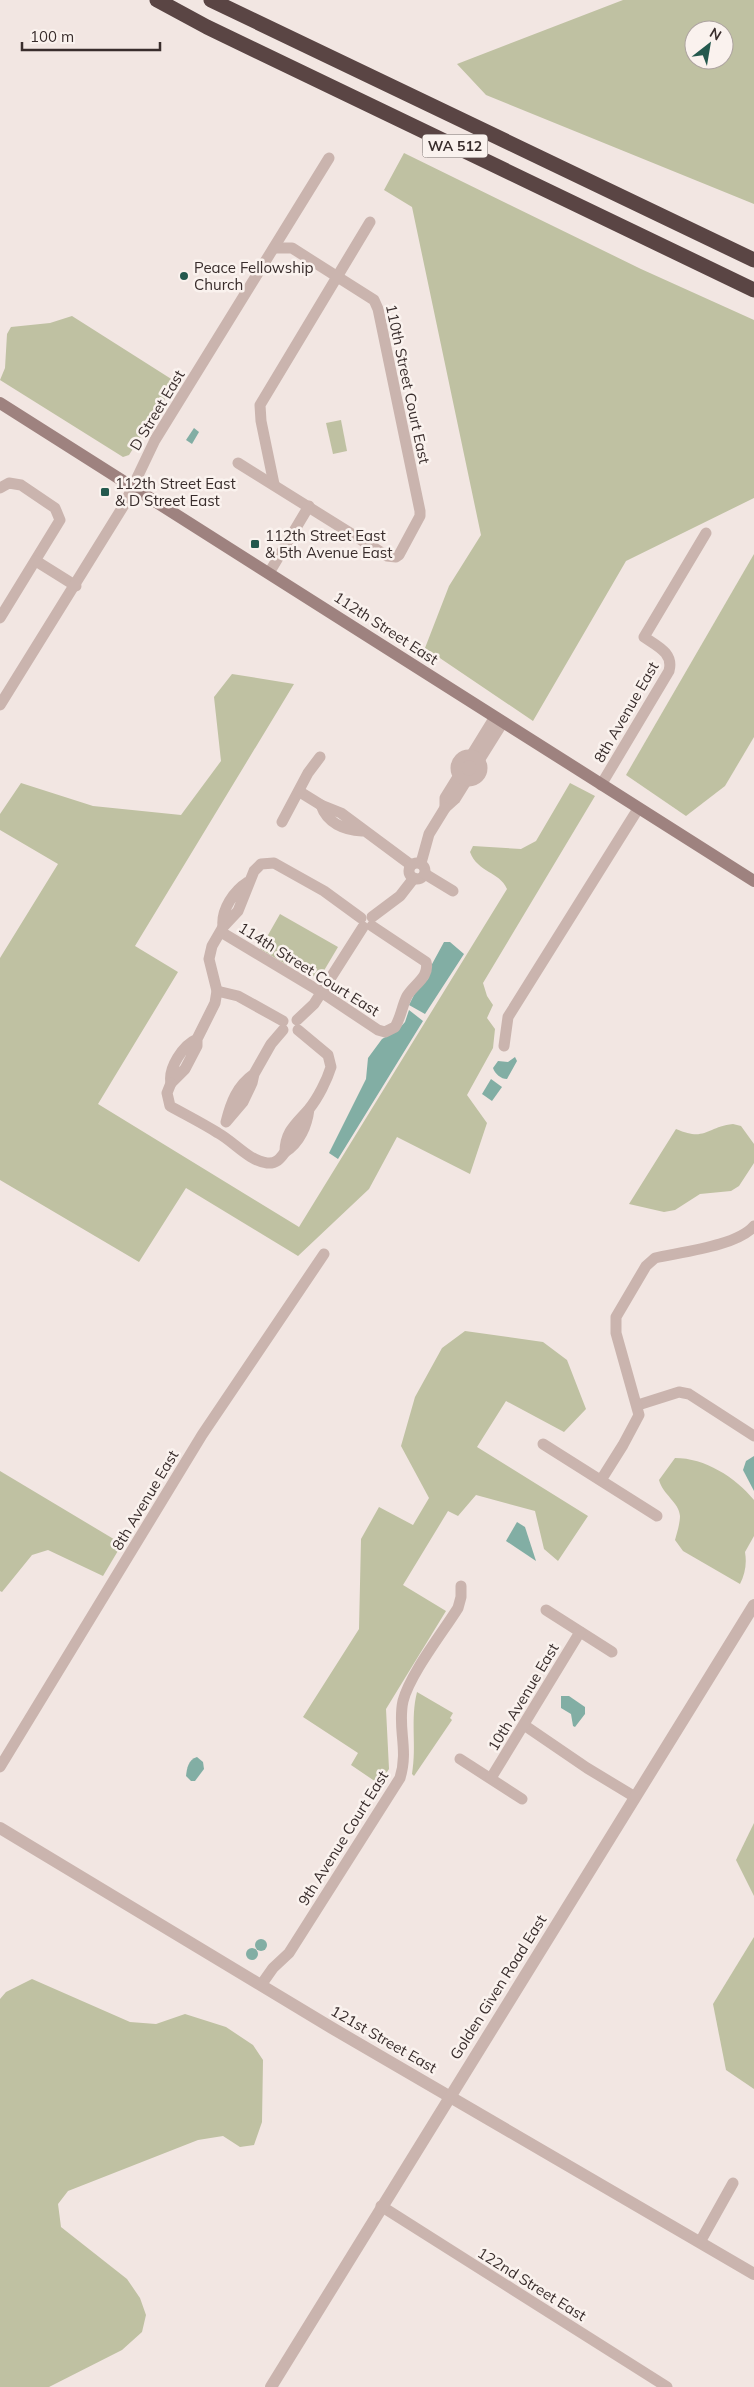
<svg xmlns="http://www.w3.org/2000/svg" width="754" height="2387" viewBox="0 0 754 2387" font-family="Mulish,sans-serif">
	<style>
		.green { fill: #bfc1a2; fill-rule: evenodd }
		.water { fill: #82aea4 }
		.lines { fill: none; stroke-linecap: round; stroke-linejoin: round }
		.minor { stroke: #cab4ae; stroke-width: 11 }
		.tertiary { stroke: #cab4ae; stroke-width: 12 }
		.secondary { stroke: #9e827f; stroke-width: 12 }
		.motorway { stroke: #5a4544; stroke-width: 15 }
		.poi-dot { fill: #24594e; stroke: #faf2ee; stroke-width: 2 }
		.labels { text-anchor: middle; dominant-baseline: central; stroke-width: 5; stroke-linejoin: round; paint-order: stroke }
		.shield { fill: #faf2ee; stroke: #736866; stroke-width: 1 }
		.shield-label { font-size: 14px; font-weight: bold; fill: #392d2c }
		.poi-label { font-size: 15px; fill: #392d2c; stroke: #faf2ee; text-anchor: start }
		.street-label { font-size: 15px; fill: #392d2c; stroke: #faf2ee }
	</style>
	<rect width="100%" height="100%" fill="#f2e6e2"/>
	<g class="green">
		<path d="M623 0H754V204L486 95 457 64ZM694 30H724V60H694Z"/>
		<path d="M404 153 641 269 754 320V498L626 561 533 721 425 648 449 586 481 535 412 207 384 190Z"/>
		<path d="M72 316 176 382 129 455 123 457 0 380 5 368 7 334 11 327 50 323Z"/>
		<path d="M341 420 347 451 333 454 326 423Z"/>
		<path d="M754 554V737L725 786 686 816 626 775Z"/>
		<path d="M232 674 294 684 135 946 178 972 98 1104 299 1227 507 889C499 871 478 873 470 852L473 846 521 849 536 841 570 783 595 796 483 983 487 996 493 1005 487 1018 495 1029 493 1048 467 1095 487 1123 470 1174 397 1137 369 1189 298 1256 186 1188 139 1262 0 1180V958L58 864 0 830V814L21 783 93 806 181 815 221 761 214 697Z"/>
		<path d="M280 914 338 947 319 979 297 967 301 961 293 956 287 965 260 949Z"/>
		<path d="M733 1124 741 1126 754 1144V1163L739 1186 731 1191 700 1194 675 1210 664 1212 629 1204 676 1129C706 1142 706 1127 733 1124Z"/>
		<path d="M465 1331 543 1342 567 1360 586 1409 564 1432 506 1401 477 1447 588 1516 558 1561 544 1549 535 1511 476 1495 458 1516 448 1511 403 1585 446 1611 386 1709 389 1769 379 1784 351 1765 358 1753 303 1717 359 1629 361 1539 379 1507 413 1525 429 1498 401 1446 415 1397 442 1348Z"/>
		<path d="M675 1458C705 1458 735 1477 754 1500V1536L745 1552C747 1564 745 1574 740 1584L683 1551 675 1540C677 1533 680 1523 680 1516 679 1502 663 1495 659 1480Z"/>
		<path d="M0 1471 122 1544 103 1576 48 1550 32 1555 2 1592 0 1591Z"/>
		<path d="M417 1692 453 1713 450 1718 452 1720 414 1776 412 1774C417 1745 410 1720 417 1692Z"/>
		<path d="M754 1823V1896L736 1860Z"/>
		<path d="M754 1937V2089L726 2070 713 2004Z"/>
		<path d="M32 1979 130 2022 156 2024 185 2014 226 2027 253 2045 263 2060 262 2122 254 2145 240 2147 223 2136 198 2140 68 2191 58 2204 61 2227 127 2279 140 2298 146 2315 142 2332 122 2350 49 2387H0V1999L6 1992Z"/>
	</g>
	<g class="water">
		<path d="M194 428 199 432 192 444 186 440Z"/>
		<path d="M444 942H450L464 954 425 1014 409 1005 415 993 428 979 431 966Z"/>
		<path d="M409 1010 423 1021 338 1159 329 1153 366 1079 368 1058 382 1039 398 1030 405 1022Z"/>
		<path d="M515 1057 517 1061 507 1079C501 1079 495 1074 493 1068L498 1061 508 1062Z"/>
		<path d="M491 1079 502 1087 492 1101 482 1094Z"/>
		<path d="M754 1456V1491L743 1470 746 1461Z"/>
		<path d="M517 1522 525 1527 536 1561 506 1541Z"/>
		<path d="M561 1696H569L585 1707V1714L575 1727 573 1726 571 1714 561 1708Z"/>
		<path d="M197 1757 203 1762 204 1769 195 1781H191L186 1776C187 1768 188 1760 197 1757Z"/>
		<circle cx="261" cy="1945" r="6"/>
		<circle cx="252" cy="1954" r="6"/>
	</g>
	<g class="lines">
		<g class="minor">
			<path d="M238 463 387 556 396 557 399 555 420 516V511L378 309 374 300 292 248H274"/>
			<path d="M274 484 261 421 260 405 370 222"/>
			<path d="M0 488 9 483 21 485 55 508 60 520 0 618"/>
			<path d="M36 561 76 586"/>
			<path d="M269 573 309 506"/>
			<path d="M0 705 124 505 155 440 329 158"/>
			<path d="M495 717 445 798V808L455 799 503 722"/>
			<circle cx="469" cy="768" r="13"/>
			<path d="M601 785 669 671C674 653 657 646 644 637L706 533"/>
			<path d="M300 792 321 805"/>
			<path d="M282 822 308 773 320 757"/>
			<path d="M362 831C344 830 327 823 321 805L341 813 411 865"/>
			<path d="M421 863 429 834 445 808"/>
			<circle cx="417" cy="871" r="8"/>
			<path d="M425 874 453 891"/>
			<path d="M248 882C234 891 221 909 223 927L238 911 254 871 261 864 274 863 324 891 361 918"/>
			<path d="M372 917 400 896 414 878"/>
			<path d="M221 932 321 992 378 1030 385 1032 395 1027C401 1017 402 1006 407 996 414 984 430 977 426 962L372 926"/>
			<path d="M217 991 238 996 283 1021"/>
			<path d="M297 1020 314 1004 363 927"/>
			<path d="M298 1030 328 1055 331 1067C327 1080 318 1098 309 1109 297 1123 285 1131 285 1152 300 1143 307 1125 309 1109"/>
			<path d="M197 1039C183 1045 168 1068 171 1083L185 1069 197 1046V1039L215 1003 217 991 209 959 212 946 223 927"/>
			<path d="M504 1046 508 1017 638 809"/>
			<path d="M254 1074C237 1086 231 1102 226 1122L243 1102 252 1083 254 1074 271 1044 283 1030"/>
			<path d="M171 1083 167 1093 170 1106C186 1115 202 1123 218 1133 233 1141 249 1161 267 1163 276 1164 280 1159 285 1152"/>
			<path d="M638 1405 679 1392 689 1394 754 1436"/>
			<path d="M543 1444 657 1516"/>
			<path d="M601 1480 623 1445 639 1415 616 1333V1317L646 1266 655 1258C681 1252 737 1246 754 1226"/>
			<path d="M546 1610 612 1652"/>
			<path d="M524 1725 587 1768 635 1797"/>
			<path d="M460 1759 522 1799"/>
			<path d="M0 1767 202 1435 324 1254"/>
			<path d="M491 1778 580 1632"/>
			<path d="M261 1985 273 1968 289 1953 400 1778C409 1749 397 1728 403 1701 410 1674 443 1632 458 1608L461 1597V1586"/>
			<path d="M381 2206 667 2387"/>
			<path d="M700 2242 733 2183"/>
		</g>
		<g class="tertiary">
			<path d="M0 1828 332 2028 754 2274"/>
			<path d="M271 2387 754 1605"/>
		</g>
		<path class="secondary" d="M0 403 754 881"/>
		<g class="motorway">
			<path d="M157 0 207 27 754 290"/>
			<path d="M211 0 754 260"/>
		</g>
	</g>
	<g class="poi-dot">
		<circle cx="184" cy="276" r="5"/>
		<rect x="100" y="487" width="10" height="10" rx="2.5"/>
		<rect x="250" y="539" width="10" height="10" rx="2.5"/>
	</g>
	<g class="labels">
		<rect class="shield" x="422.5" y="134.5" width="65" height="23" rx="4"/>
		<g class="shield-label">
			<text x="455" y="146">WA 512</text>
		</g>
		<g class="poi-label">
			<text x="194" y="267">Peace Fellowship<tspan x="194" dy="17">Church</tspan></text>
			<text x="115" y="483">112th Street East<tspan x="115" dy="17">&amp; D Street East</tspan></text>
			<text x="265" y="535">112th Street East<tspan x="265" dy="17">&amp; 5th Avenue East</tspan></text>
		</g>
		<g class="street-label">
			<text transform="translate(408 384) rotate(78)">110th Street Court East</text>
			<text transform="translate(157 410) rotate(-59)">D Street East</text>
			<text transform="translate(386 628) rotate(33)">112th Street East</text>
			<text transform="translate(626 712) rotate(-60)">8th Avenue East</text>
			<text transform="translate(309 969) rotate(32)">114th Street Court East</text>
			<text transform="translate(145 1500) rotate(-59)">8th Avenue East</text>
			<text transform="translate(523 1697) rotate(-59)">10th Avenue East</text>
			<text transform="translate(343 1838) rotate(-58)">9th Avenue Court East</text>
			<text transform="translate(498 1987) rotate(-58)">Golden Given Road East</text>
			<text transform="translate(384 2039) rotate(30)">121st Street East</text>
			<text transform="translate(532 2284) rotate(32)">122nd Street East</text>
		</g>
	</g>
	<g transform="translate(709 45) rotate(31)"><circle r="24" fill="#faf2ee" stroke="#ada3a0"/>
	<path d="M0-4L9 19L0 12L-9 19Z" fill="#24594e"/>
	<text y="-8" font-size="14" font-weight="bold" text-anchor="middle" fill="#392d2c">N</text>
	</g>
	<path d="M22 42v8h138v-8" fill="none" stroke="#392d2c" stroke-width="2.5"/>
	<text x="30" y="42" font-size="15" fill="#392d2c" stroke="#faf2ee" stroke-width="4" paint-order="stroke">100 m</text>
</svg>
